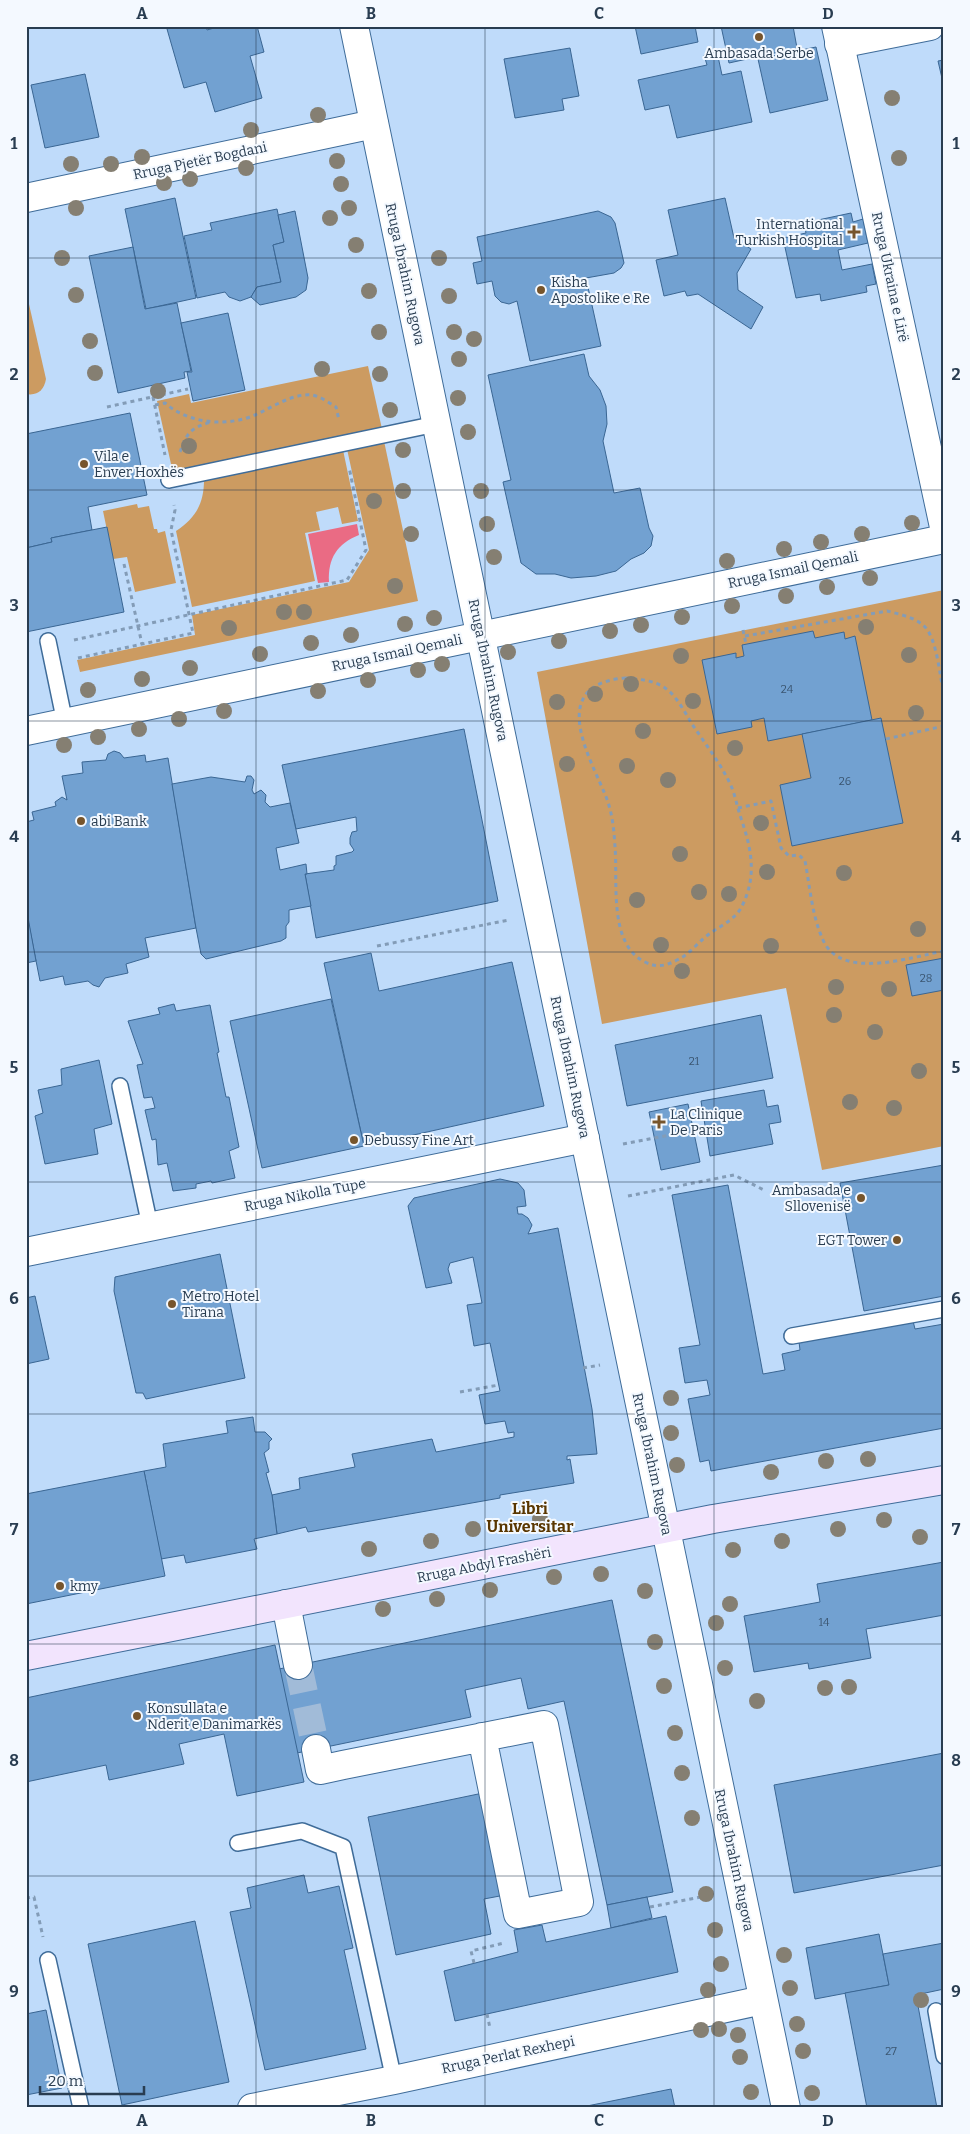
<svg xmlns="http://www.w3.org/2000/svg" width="970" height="2134" viewBox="0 0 970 2134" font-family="Bitter,serif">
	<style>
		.green { fill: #cc9b61 }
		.water { fill: #ea6b84 }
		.building { fill: #72a1d1; stroke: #3a6693 }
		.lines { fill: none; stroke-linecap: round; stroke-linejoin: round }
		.minor-tunnel { stroke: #a1bbd8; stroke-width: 28; stroke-dasharray: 28 14; stroke-linecap: butt }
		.service-casing { stroke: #3f6c99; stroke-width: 18 }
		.minor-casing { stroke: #3f6c99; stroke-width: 30 }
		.tertiary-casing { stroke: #3f6c99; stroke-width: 30 }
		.secondary-casing { stroke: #3f6c99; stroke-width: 30 }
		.path { stroke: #839cb7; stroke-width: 3; stroke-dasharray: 4 4; stroke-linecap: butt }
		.service { stroke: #fff; stroke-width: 15 }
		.minor { stroke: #fff; stroke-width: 28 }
		.tertiary { stroke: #fff; stroke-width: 28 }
		.secondary { stroke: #f2e4fd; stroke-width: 28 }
		.tree { fill: #857f72 }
		.grid { fill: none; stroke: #293d51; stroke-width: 1; stroke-opacity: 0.55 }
		.poi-dot { fill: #77552c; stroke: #f4f9ff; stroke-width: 2 }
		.labels { text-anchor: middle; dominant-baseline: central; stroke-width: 4; stroke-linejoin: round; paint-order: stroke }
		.number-label { font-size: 11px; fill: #3b5671 }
		.poi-label { font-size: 14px; fill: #293d51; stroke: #f4f9ff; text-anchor: start }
		.street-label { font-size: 14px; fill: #293d51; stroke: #f4f9ff }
		.quarter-label { font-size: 16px; font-weight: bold; fill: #593600; stroke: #f4f9ff }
		.neatline { fill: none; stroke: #293d51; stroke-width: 2 }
		.grid-label { font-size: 16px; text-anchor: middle; font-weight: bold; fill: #293d51 }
	</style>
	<rect width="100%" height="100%" fill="#bfdbfa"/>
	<g class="green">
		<path d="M26 291 46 379C44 390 38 396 26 394Z"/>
		<path d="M368 366 382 429 173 473 157 401 189 394 191 403Z"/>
		<path d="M384 441 418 601 80 672 77 660 195 635 192 615 349 582 369 550 347 449Z"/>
		<path d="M343 450 358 521 342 524 338 507 316 512 320 530 305 533 315 581 192 607 176 531C196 518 204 503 204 480Z"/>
		<path d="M137 504 138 508 149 506 154 529H157L158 533 165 531 176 583 135 592 127 557 113 559 103 511Z"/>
		<path d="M944 590V1146L822 1170 786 988 602 1024 537 672Z"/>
	</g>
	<path class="water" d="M357 524 359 535C337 544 328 558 329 582L318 583 308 534Z"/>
	<g class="building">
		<path d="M177 26H206L207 30 221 26H257L264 52 250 56 262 98 215 112 206 82 184 88 167 29Z"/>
		<path d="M635 26H695L698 42 641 54Z"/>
		<path d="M721 26H793L797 48 729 63Z"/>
		<path d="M816 47 828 100 770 113 758 59Z"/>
		<path d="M570 48 579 96 562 99 564 110 515 118 504 59Z"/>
		<path d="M717 52 722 75 741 71 752 122 677 138 669 105 645 110 638 80 707 65 704 55Z"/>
		<path d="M944 60V87L938 61Z"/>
		<path d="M85 74 99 137 45 148 31 85Z"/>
		<path d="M175 198 196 298 146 309 125 209Z"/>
		<path d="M725 198 734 238 751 249 737 273 738 290 763 307 751 329 698 294 687 296 685 291 664 296 656 260 678 255 668 210Z"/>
		<path d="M277 209 284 242 273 245 281 282 257 287 251 297 240 301 229 297 225 292 197 298 184 236 212 230 210 223Z"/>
		<path d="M295 211 308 278 306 290 296 297 260 305 251 297 257 287 281 282 273 245 284 242 278 215Z"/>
		<path d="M598 211 611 217 615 223 624 263 621 268 614 273 586 278 601 346 530 361 517 301 509 304 501 302 495 296 492 281 477 284 473 263 482 261 477 237Z"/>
		<path d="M851 213 853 222 863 219 868 243 838 250 842 270 872 264 876 284 866 286 867 292 821 301 820 294 796 298 783 238 806 233 804 223Z"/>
		<path d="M133 247 145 309 177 303 191 371 184 372 185 378 118 393 89 256Z"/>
		<path d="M228 313 245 390 193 401 187 372H192L181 323Z"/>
		<path d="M584 354 589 376 600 390 606 406 607 424 603 441 614 493 640 488 649 528 653 536 651 546 644 553 631 559 616 571 596 576 571 578 555 574H536L521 563 503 482 511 480 488 375Z"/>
		<path d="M130 413 147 495 88 507 92 530 51 538 52 542 26 548V434Z"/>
		<path d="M107 527 124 612 26 632V548L52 542 51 538Z"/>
		<path d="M813 631 815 638 844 632 845 639 855 636 872 720 768 741 764 718 751 721 752 727 717 734 702 660 736 653V658L744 656 742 645Z"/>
		<path d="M881 718 903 823 792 846 780 785 811 778 802 734Z"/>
		<path d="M464 729 498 901 316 938 305 874 334 870V866L336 865V856L352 852 354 850 350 844V838L352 832 357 831 356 817 296 829 282 765Z"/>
		<path d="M114 751 120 753 124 758 145 755 146 762 168 758 196 928 145 938 149 957 126 964 128 973 105 978 99 987 93 985 88 981 65 985 63 976 40 981 26 910V822L34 820 32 812 56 806 55 802 62 797 67 800 62 776 83 773 82 762 106 760 108 754Z"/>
		<path d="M247 776H251L254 780 252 790 254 794 261 790 266 795 265 802 270 807 290 803 299 843 276 848 280 870 306 864 307 874H305L311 906 289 910V922L286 926V938L281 941 206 959 201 954 196 928 172 784 211 777 245 782Z"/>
		<path d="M27 912 36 961 26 963V912Z"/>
		<path d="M371 953 379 991 512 962 544 1106 364 1146 324 963Z"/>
		<path d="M944 958V990L912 996 906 965Z"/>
		<path d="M331 999 364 1146 262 1168 230 1021Z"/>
		<path d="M174 1004 176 1011 210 1005 219 1052 217 1053 226 1097H229L239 1147 229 1151 235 1178 212 1183 211 1181 196 1184V1188L173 1191 167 1163 158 1165 156 1139 152 1140 145 1110 155 1108 152 1097 144 1098 137 1065 143 1064 128 1021 160 1014 158 1008Z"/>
		<path d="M761 1015 773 1078 627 1106 615 1045Z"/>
		<path d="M99 1060 112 1124 94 1129 98 1154 45 1164 35 1116 43 1113 38 1090 62 1085 61 1069Z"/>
		<path d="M764 1090 767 1107 778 1105 781 1122 769 1124 773 1144 710 1156 701 1101Z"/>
		<path d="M688 1104 700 1162 661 1170 649 1112Z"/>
		<path d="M944 1165V1296L864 1311 840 1183Z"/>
		<path d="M500 1179 518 1183 524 1190 526 1206 517 1207 518 1214H522L528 1218 532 1225 528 1234 558 1228 592 1409 597 1454 567 1456V1460L570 1459 574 1483 500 1495V1498L308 1532 306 1527 277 1534 272 1495 300 1489 299 1478 355 1467 352 1454 432 1439 436 1452 514 1437V1432L508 1433 505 1421 485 1424 479 1395 500 1391 490 1343 474 1346 467 1305 482 1303 473 1257 450 1263 448 1269 452 1283 426 1288 408 1206 414 1198Z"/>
		<path d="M728 1185 763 1374 785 1370 782 1354 800 1350 799 1342 913 1321 915 1329 944 1324V1428L711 1471 709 1460 700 1462 688 1399 710 1395 707 1380 685 1383 679 1348 700 1345 672 1195Z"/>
		<path d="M220 1254 245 1378 146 1399 143 1393H136L114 1291 115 1277Z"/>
		<path d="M35 1296 49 1359 26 1364V1298Z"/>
		<path d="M253 1417 255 1432H265L272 1439 269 1442V1449L264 1453 269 1472 266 1473 272 1495 277 1534 254 1539 257 1549 186 1563 184 1555 161 1559 144 1471 166 1467 163 1444 228 1433 226 1421Z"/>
		<path d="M144 1471 165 1576 26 1604V1494Z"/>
		<path d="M944 1562V1615L866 1629 871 1658 809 1669 808 1663 754 1672 744 1616 820 1602 817 1584Z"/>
		<path d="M612 1600 673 1892 607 1905 564 1701 528 1709 521 1678 465 1690 471 1717 297 1753 279 1669Z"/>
		<path d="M275 1645 304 1782 237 1796 224 1734 179 1744 184 1764 109 1780 106 1765 26 1782V1698Z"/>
		<path d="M944 1753V1865L794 1893 774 1785Z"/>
		<path d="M483 1793 505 1895 484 1899 491 1934 396 1955 368 1817Z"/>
		<path d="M304 1875 308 1893 339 1886 353 1948 344 1950 366 2049 265 2070 230 1912 251 1908 247 1888Z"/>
		<path d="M647 1897 652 1918 611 1928 607 1905Z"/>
		<path d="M666 1916 678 1972 455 2021 444 1971 518 1952 514 1930 542 1925 546 1942Z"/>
		<path d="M195 1921 229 2082 122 2105 88 1944Z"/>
		<path d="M879 1934 889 1985 815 1999 806 1948Z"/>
		<path d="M944 1943V1989L916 1995 937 2108H867L845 1993 889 1985 883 1954Z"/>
		<path d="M46 2010 62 2088 26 2095V2014Z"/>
		<path d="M671 2089 675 2108H582V2107Z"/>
	</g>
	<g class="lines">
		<path class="minor-tunnel" d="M298 1665 316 1749"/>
		<defs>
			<g id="service">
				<path d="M169 480 436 424"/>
				<path d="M48 641 65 723"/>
				<path d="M120 1086 150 1226"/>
				<path d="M792 1336 944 1309"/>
				<path d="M238 1843 302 1831 343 1847 394 2080"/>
				<path d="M48 1960 81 2108"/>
				<path d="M936 2011 944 2056"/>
			</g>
			<g id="minor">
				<path d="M836 26 944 527"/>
				<path d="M839 44 930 26"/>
				<path d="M26 198 374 124"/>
				<path d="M26 1252 585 1138"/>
				<path d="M286 1604 298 1665"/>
				<path d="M316 1749 320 1770 343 1765 544 1725 579 1902 518 1914 482 1737"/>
				<path d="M252 2108 394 2080 763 2000"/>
			</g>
			<g id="tertiary">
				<path d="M354 26 786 2108"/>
				<path d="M26 731 944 539"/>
			</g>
			<path id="secondary" d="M26 1656 713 1519 944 1480"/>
		</defs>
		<use href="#service" class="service-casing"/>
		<use href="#minor" class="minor-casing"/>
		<use href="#tertiary" class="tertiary-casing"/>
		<use href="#secondary" class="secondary-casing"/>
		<g class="path">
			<path d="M153 397 165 455"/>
			<path d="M155 405 165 403C189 424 227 427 255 415 273 407 293 393 312 395 320 396 329 403 336 407L339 420"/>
			<path d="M107 407 188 389"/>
			<path d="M180 452C187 432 191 428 211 422"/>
			<path d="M124 564 142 644"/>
			<path d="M743 630 746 644"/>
			<path d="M745 636 887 611C899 614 913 617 923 625 937 636 940 678 944 695"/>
			<path d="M74 640 347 580 366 550 349 467"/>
			<path d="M78 658 193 633 171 530 175 510 174 505"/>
			<path d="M625 678C637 679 651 680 662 686 676 694 684 711 692 724 706 745 722 765 732 788 736 799 738 810 742 821 752 851 757 878 741 908 732 923 716 927 703 939 695 946 688 955 677 960 666 966 657 968 645 962 608 944 618 882 615 847 614 829 612 809 604 792 594 768 570 724 583 699 590 684 611 679 625 678Z"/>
			<path d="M886 739 944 726"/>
			<path d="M738 808 771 801 781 848 789 856 799 855 805 861C810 887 812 916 823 940 841 981 911 957 944 951"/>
			<path d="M377 946 509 920"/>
			<path d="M623 1144 706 1128"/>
			<path d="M628 1196 734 1175 766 1191"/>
			<path d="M583 1368 600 1365"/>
			<path d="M460 1392 499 1385"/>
			<path d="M26 1898 34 1897 43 1937"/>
			<path d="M650 1907 711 1895"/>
			<path d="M474 1963 471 1951 504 1943"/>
			<path d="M487 2014 490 2028"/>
		</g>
		<use href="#service" class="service"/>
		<use href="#minor" class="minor"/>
		<use href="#tertiary" class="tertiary"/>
		<use href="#secondary" class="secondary"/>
	</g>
	<g class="tree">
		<circle cx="892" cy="98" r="8"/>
		<circle cx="318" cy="115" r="8"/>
		<circle cx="251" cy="130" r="8"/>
		<circle cx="142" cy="157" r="8"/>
		<circle cx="899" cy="158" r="8"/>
		<circle cx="337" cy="161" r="8"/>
		<circle cx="71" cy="164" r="8"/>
		<circle cx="111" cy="164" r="8"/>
		<circle cx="246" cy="168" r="8"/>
		<circle cx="190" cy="179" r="8"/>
		<circle cx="164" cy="183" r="8"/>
		<circle cx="341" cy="184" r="8"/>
		<circle cx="76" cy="208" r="8"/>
		<circle cx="349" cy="208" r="8"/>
		<circle cx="330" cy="218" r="8"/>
		<circle cx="356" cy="245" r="8"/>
		<circle cx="62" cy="258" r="8"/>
		<circle cx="439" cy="258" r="8"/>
		<circle cx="369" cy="291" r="8"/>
		<circle cx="76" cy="295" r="8"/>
		<circle cx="449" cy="296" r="8"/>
		<circle cx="379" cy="332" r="8"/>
		<circle cx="454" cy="332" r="8"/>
		<circle cx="474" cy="339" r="8"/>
		<circle cx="90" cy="341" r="8"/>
		<circle cx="459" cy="359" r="8"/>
		<circle cx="322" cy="369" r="8"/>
		<circle cx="95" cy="373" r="8"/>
		<circle cx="380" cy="374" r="8"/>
		<circle cx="158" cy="391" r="8"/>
		<circle cx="458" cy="398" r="8"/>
		<circle cx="390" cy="410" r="8"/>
		<circle cx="468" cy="432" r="8"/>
		<circle cx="189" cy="446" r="8"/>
		<circle cx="403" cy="450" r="8"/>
		<circle cx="403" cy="491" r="8"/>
		<circle cx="481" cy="491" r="8"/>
		<circle cx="374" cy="501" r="8"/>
		<circle cx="912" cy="523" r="8"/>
		<circle cx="487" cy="524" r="8"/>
		<circle cx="411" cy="534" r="8"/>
		<circle cx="862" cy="534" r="8"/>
		<circle cx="821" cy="542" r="8"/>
		<circle cx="784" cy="549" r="8"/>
		<circle cx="494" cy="557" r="8"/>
		<circle cx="727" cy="561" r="8"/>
		<circle cx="870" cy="578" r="8"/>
		<circle cx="395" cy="586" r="8"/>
		<circle cx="827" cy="587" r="8"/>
		<circle cx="786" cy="596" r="8"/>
		<circle cx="732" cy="606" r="8"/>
		<circle cx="284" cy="612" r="8"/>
		<circle cx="304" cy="612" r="8"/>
		<circle cx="682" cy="617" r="8"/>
		<circle cx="434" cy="618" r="8"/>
		<circle cx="405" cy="624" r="8"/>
		<circle cx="641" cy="625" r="8"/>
		<circle cx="866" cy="627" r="8"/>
		<circle cx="229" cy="628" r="8"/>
		<circle cx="610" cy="631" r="8"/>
		<circle cx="351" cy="635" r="8"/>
		<circle cx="559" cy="641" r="8"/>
		<circle cx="311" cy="643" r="8"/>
		<circle cx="508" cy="652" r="8"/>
		<circle cx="260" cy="654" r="8"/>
		<circle cx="909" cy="655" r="8"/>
		<circle cx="681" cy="656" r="8"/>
		<circle cx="442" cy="664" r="8"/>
		<circle cx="190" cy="668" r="8"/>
		<circle cx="418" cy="670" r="8"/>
		<circle cx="142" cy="679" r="8"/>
		<circle cx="368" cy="680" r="8"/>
		<circle cx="631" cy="684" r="8"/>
		<circle cx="88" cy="690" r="8"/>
		<circle cx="318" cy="691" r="8"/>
		<circle cx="595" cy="694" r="8"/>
		<circle cx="693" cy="701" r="8"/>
		<circle cx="557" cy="702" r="8"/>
		<circle cx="224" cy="711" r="8"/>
		<circle cx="916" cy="713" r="8"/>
		<circle cx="179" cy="719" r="8"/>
		<circle cx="139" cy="729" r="8"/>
		<circle cx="643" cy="731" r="8"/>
		<circle cx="98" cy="737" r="8"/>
		<circle cx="64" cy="745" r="8"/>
		<circle cx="735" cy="748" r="8"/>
		<circle cx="567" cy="764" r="8"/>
		<circle cx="627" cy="766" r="8"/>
		<circle cx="668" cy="780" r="8"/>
		<circle cx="761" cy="823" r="8"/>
		<circle cx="680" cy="854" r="8"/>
		<circle cx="767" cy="872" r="8"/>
		<circle cx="844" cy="873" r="8"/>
		<circle cx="699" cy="892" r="8"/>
		<circle cx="729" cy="894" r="8"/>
		<circle cx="637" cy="900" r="8"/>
		<circle cx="918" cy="929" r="8"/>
		<circle cx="661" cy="945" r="8"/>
		<circle cx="771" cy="946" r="8"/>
		<circle cx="682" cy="971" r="8"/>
		<circle cx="836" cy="987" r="8"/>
		<circle cx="889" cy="989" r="8"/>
		<circle cx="834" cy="1015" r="8"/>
		<circle cx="875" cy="1032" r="8"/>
		<circle cx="919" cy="1071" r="8"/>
		<circle cx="850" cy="1102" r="8"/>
		<circle cx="894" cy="1108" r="8"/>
		<circle cx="671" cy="1398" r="8"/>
		<circle cx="671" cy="1433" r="8"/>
		<circle cx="868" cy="1459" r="8"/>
		<circle cx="826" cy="1461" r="8"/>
		<circle cx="677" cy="1465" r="8"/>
		<circle cx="771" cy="1472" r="8"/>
		<circle cx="540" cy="1519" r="8"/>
		<circle cx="884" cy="1520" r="8"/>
		<circle cx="473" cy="1529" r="8"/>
		<circle cx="838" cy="1529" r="8"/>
		<circle cx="920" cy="1537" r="8"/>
		<circle cx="431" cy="1541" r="8"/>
		<circle cx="782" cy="1541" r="8"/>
		<circle cx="369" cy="1549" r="8"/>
		<circle cx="733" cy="1550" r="8"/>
		<circle cx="601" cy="1574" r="8"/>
		<circle cx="554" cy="1577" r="8"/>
		<circle cx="490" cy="1590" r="8"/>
		<circle cx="645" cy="1591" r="8"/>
		<circle cx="437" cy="1599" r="8"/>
		<circle cx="730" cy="1604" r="8"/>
		<circle cx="383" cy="1609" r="8"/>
		<circle cx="716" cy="1623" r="8"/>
		<circle cx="655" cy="1642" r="8"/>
		<circle cx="725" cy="1668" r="8"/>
		<circle cx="664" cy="1686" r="8"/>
		<circle cx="849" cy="1687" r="8"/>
		<circle cx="825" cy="1688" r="8"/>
		<circle cx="757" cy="1701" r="8"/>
		<circle cx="675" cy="1733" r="8"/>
		<circle cx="682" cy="1773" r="8"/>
		<circle cx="692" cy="1818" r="8"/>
		<circle cx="706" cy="1894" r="8"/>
		<circle cx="715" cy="1930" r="8"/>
		<circle cx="784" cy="1955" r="8"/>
		<circle cx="721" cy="1964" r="8"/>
		<circle cx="790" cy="1988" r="8"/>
		<circle cx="708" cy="1990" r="8"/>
		<circle cx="921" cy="2000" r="8"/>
		<circle cx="797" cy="2024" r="8"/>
		<circle cx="719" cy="2029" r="8"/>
		<circle cx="701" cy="2030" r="8"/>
		<circle cx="738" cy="2035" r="8"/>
		<circle cx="803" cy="2051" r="8"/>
		<circle cx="740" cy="2057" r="8"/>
		<circle cx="751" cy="2092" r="8"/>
		<circle cx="812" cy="2093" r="8"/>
	</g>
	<path class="grid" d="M256 26V2108M485 26V2108M714 26V2108M26 258H944M26 490H944M26 721H944M26 952H944M26 1182H944M26 1414H944M26 1644H944M26 1876H944"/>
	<g class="poi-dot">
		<circle cx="759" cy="37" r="5"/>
		<path d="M851.5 224.5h5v5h5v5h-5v5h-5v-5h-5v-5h5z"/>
		<circle cx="541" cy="290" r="5"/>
		<circle cx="84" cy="464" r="5"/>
		<circle cx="81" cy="821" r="5"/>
		<path d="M656.5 1114.5h5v5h5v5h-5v5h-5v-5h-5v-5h5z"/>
		<circle cx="354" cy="1140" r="5"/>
		<circle cx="861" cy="1198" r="5"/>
		<circle cx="897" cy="1240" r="5"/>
		<circle cx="172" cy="1304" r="5"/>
		<circle cx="60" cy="1586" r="5"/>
		<circle cx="137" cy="1716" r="5"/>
	</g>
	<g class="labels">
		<g class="number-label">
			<text x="787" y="689">24</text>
			<text x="845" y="781">26</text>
			<text x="926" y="978">28</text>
			<text x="694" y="1061">21</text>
			<text x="824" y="1622">14</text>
			<text x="891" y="2051">27</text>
		</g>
		<g class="poi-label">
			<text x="759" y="53" text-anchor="middle">Ambasada Serbe</text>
			<text x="843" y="224" text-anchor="end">International<tspan x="843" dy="16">Turkish Hospital</tspan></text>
			<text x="551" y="282">Kisha<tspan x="551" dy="16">Apostolike e Re</tspan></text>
			<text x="94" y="456">Vila e<tspan x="94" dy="16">Enver Hoxhës</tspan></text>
			<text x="91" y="821">abi Bank</text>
			<text x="670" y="1114">La Clinique<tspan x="670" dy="16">De Paris</tspan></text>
			<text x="364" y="1140">Debussy Fine Art</text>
			<text x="851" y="1190" text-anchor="end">Ambasada e<tspan x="851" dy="16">Sllovenisë</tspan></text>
			<text x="887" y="1240" text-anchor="end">EGT Tower</text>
			<text x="182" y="1296">Metro Hotel<tspan x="182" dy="16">Tirana</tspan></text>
			<text x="70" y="1586">kmy</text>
			<text x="147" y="1708">Konsullata e<tspan x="147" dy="16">Nderit e Danimarkës</tspan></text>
		</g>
		<g class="street-label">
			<text transform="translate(200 161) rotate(-12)">Rruga Pjetër Bogdani</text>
			<text transform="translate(405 274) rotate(78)">Rruga Ibrahim Rugova</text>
			<text transform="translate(890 277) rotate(78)">Rruga Ukraina e Lirë</text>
			<text transform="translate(793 570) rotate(-12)">Rruga Ismail Qemali</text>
			<text transform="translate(397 653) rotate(-12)">Rruga Ismail Qemali</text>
			<text transform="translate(488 670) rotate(78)">Rruga Ibrahim Rugova</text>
			<text transform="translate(570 1067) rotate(78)">Rruga Ibrahim Rugova</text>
			<text transform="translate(305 1195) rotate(-11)">Rruga Nikolla Tupe</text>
			<text transform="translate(652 1464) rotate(78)">Rruga Ibrahim Rugova</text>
			<text transform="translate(484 1565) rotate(-11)">Rruga Abdyl Frashëri</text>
			<text transform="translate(734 1860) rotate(78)">Rruga Ibrahim Rugova</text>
			<text transform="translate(508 2055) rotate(-12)">Rruga Perlat Rexhepi</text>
		</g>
		<g class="quarter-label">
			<text x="530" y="1508">Libri<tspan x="530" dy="18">Universitar</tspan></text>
		</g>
	</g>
	<rect width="970" height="2134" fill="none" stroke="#f4f9ff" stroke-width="55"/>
	<path d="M40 2086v8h104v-8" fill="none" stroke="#293d51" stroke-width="2.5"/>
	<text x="48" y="2086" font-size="15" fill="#293d51" stroke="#f4f9ff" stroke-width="4" paint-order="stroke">20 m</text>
	<rect x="28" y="28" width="914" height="2078" class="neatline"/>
	<g class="grid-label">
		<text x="142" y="19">A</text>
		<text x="371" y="19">B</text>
		<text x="599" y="19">C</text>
		<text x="828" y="19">D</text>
		<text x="14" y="149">1</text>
		<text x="956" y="149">1</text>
		<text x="14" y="380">2</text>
		<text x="956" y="380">2</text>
		<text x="14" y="611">3</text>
		<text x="956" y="611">3</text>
		<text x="14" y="842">4</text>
		<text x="956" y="842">4</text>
		<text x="14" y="1073">5</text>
		<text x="956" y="1073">5</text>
		<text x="14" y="1304">6</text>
		<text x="956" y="1304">6</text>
		<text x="14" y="1535">7</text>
		<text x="956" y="1535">7</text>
		<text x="14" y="1766">8</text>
		<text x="956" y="1766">8</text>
		<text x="14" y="1997">9</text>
		<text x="956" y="1997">9</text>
		<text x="142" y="2126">A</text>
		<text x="371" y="2126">B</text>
		<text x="599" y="2126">C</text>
		<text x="828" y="2126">D</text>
	</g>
</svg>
